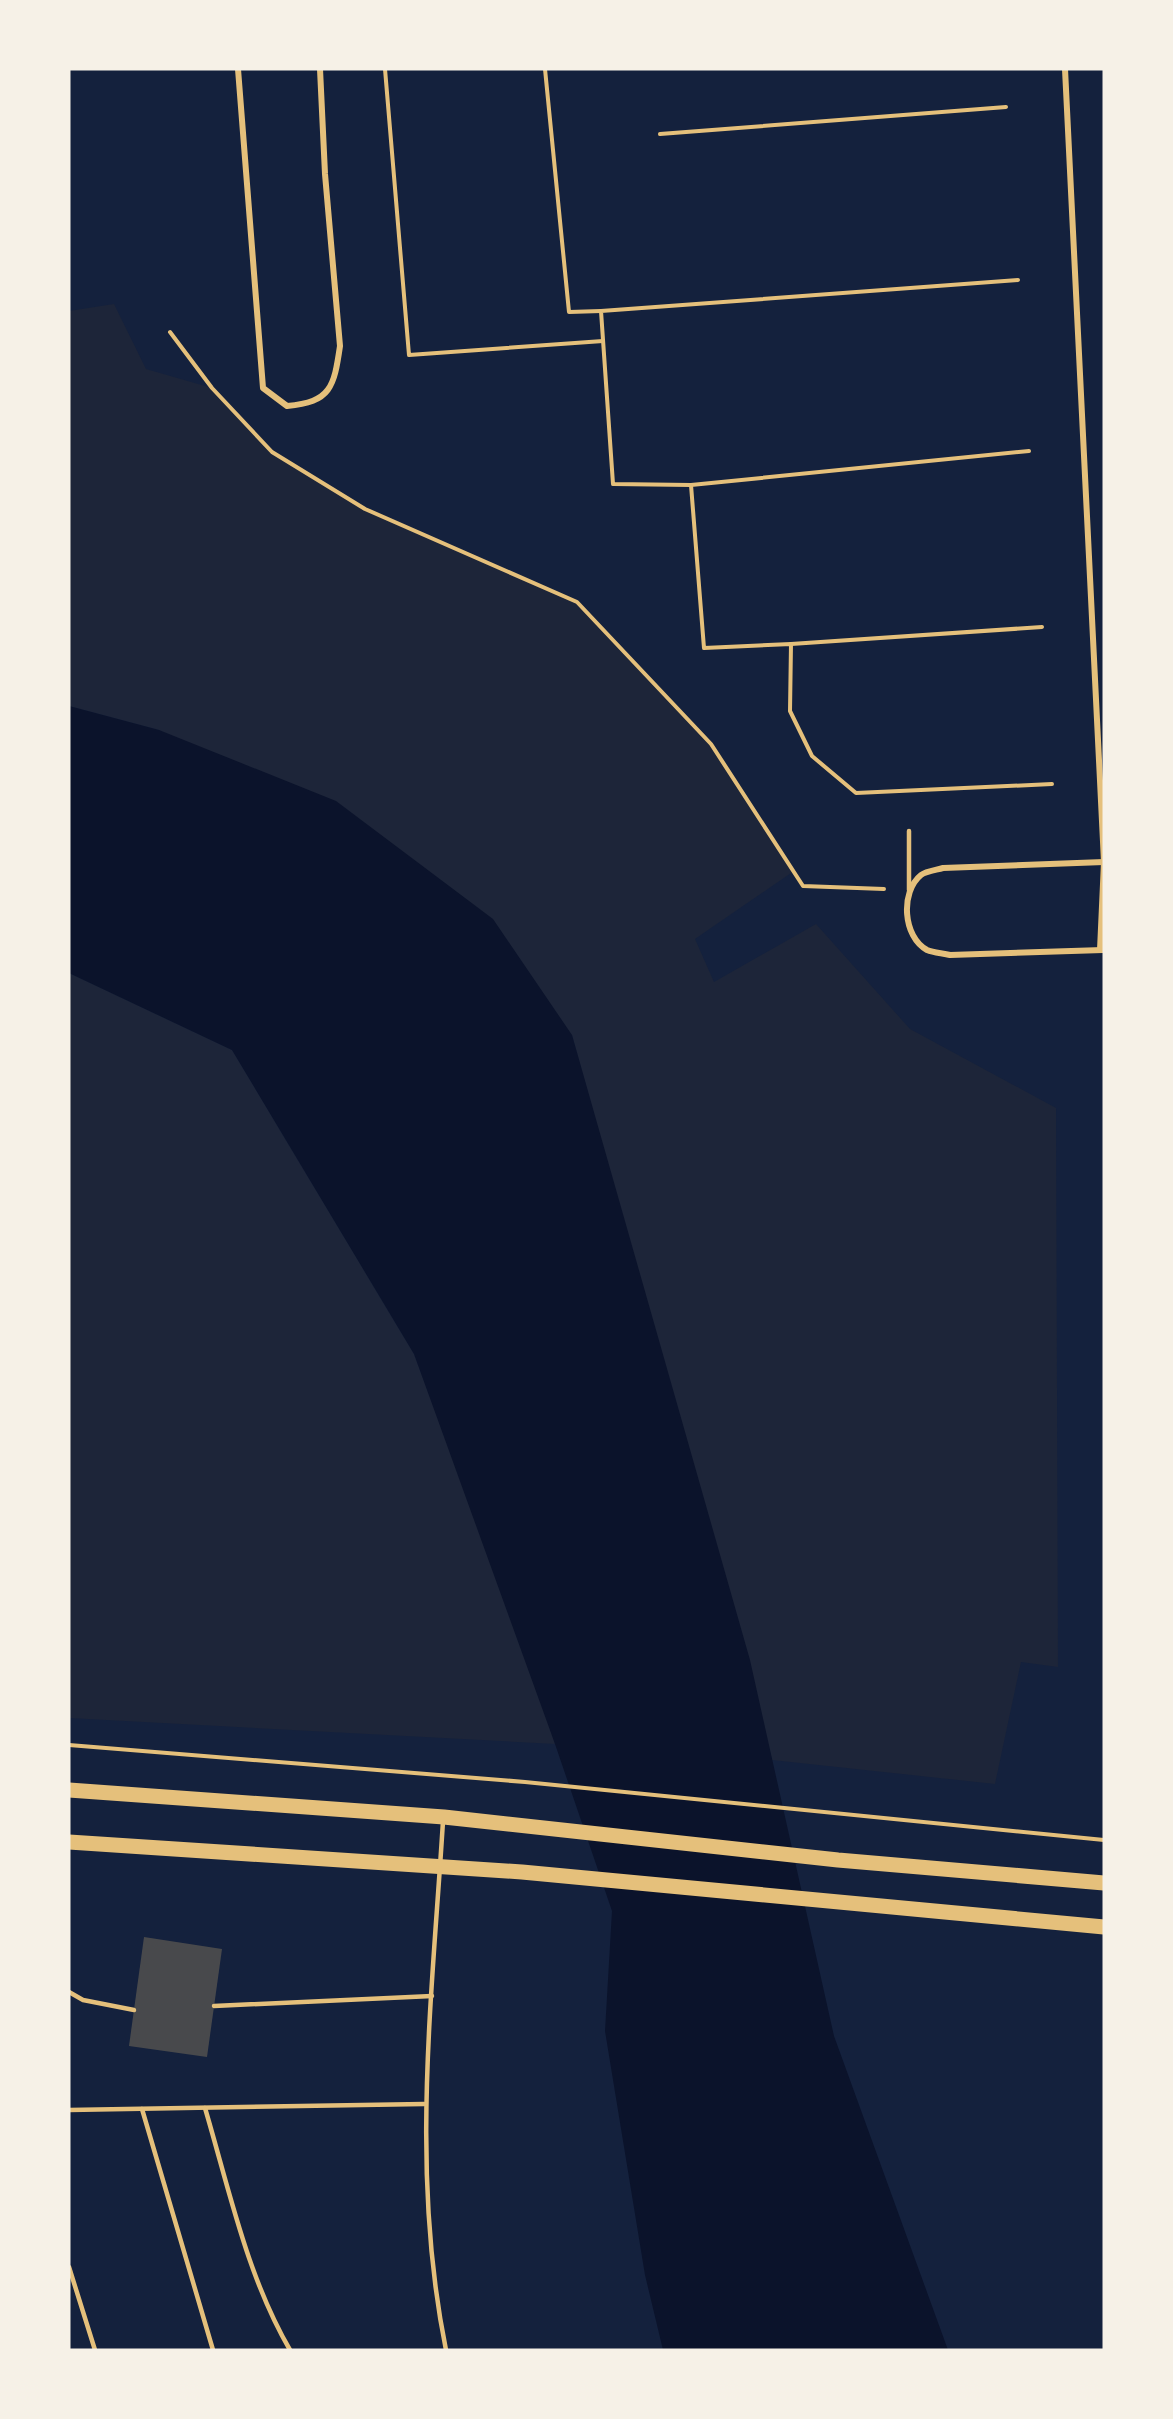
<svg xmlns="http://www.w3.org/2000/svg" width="1173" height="2419" viewBox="0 0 1173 2419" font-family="Lato,sans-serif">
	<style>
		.green { fill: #1d2539 }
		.water { fill: #0b132b }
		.building { fill: #48494c }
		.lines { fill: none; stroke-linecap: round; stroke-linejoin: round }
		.path { stroke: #e5c07b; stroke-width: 4 }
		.service { stroke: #e5c07b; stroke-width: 4.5 }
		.minor { stroke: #e5c07b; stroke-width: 6 }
		.primary { stroke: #e5c07b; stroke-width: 15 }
	</style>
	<rect width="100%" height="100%" fill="#14213d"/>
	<g class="green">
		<path d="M114 304 146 369 212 388 272 452 365 509 577 602 711 744 794 871 695 939 714 982 816 924 910 1029 1056 1108 1058 1667 1021 1662 995 1784 772 1760 572 1035 159 730 69 706V311Z"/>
		<path d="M69 973 232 1050 414 1354 535 1677 555 1744 69 1718Z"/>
	</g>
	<path class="water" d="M69 706 159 730 336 801 493 919 572 1035 750 1660 834 2036 948 2350H663L645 2275 605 2031 612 1911 555 1744 414 1354 232 1050 69 973Z"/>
	<path class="building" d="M144 1937 222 1949 207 2057 129 2046Z"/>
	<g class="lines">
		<g class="path">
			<path d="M385 69 409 355 603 341"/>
			<path d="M545 69 569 312 601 311"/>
			<path d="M660 134 1006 107"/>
			<path d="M1018 280 601 311 613 484 691 485 704 648 791 644 790 711 812 756 856 793 1052 784"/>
			<path d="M170 332 212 388 272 452 365 509 577 602 711 744 803 886 884 889"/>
			<path d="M691 485 1029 451"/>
			<path d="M791 644 1042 627"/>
			<path d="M69 1745 525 1782 1104 1840"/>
		</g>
		<g class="service">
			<path d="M909 890V831"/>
			<path d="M443 1821C432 1999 410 2173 446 2350"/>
			<path d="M69 1992 83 2000 134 2010"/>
			<path d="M214 2006 432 1996"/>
			<path d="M205 2108C229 2189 247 2276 290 2350"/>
			<path d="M142 2109 213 2350"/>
			<path d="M69 2110 424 2104"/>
			<path d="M69 2267 95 2350"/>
		</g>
		<g class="minor">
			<path d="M238 69 263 388 287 406C331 402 334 387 340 346L325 174 320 69"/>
			<path d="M1065 69 1104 862 1100 950"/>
			<path d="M1103 950 950 955C943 953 934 953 927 950 903 937 900 892 921 875 926 871 936 870 943 868L1104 862"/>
		</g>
		<g class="primary">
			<path d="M69 1790 444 1817 838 1860 1104 1883"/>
			<path d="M69 1842 522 1872 1104 1927"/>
		</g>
	</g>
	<rect width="1173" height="2419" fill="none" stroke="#f6f1e7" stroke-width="141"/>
</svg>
